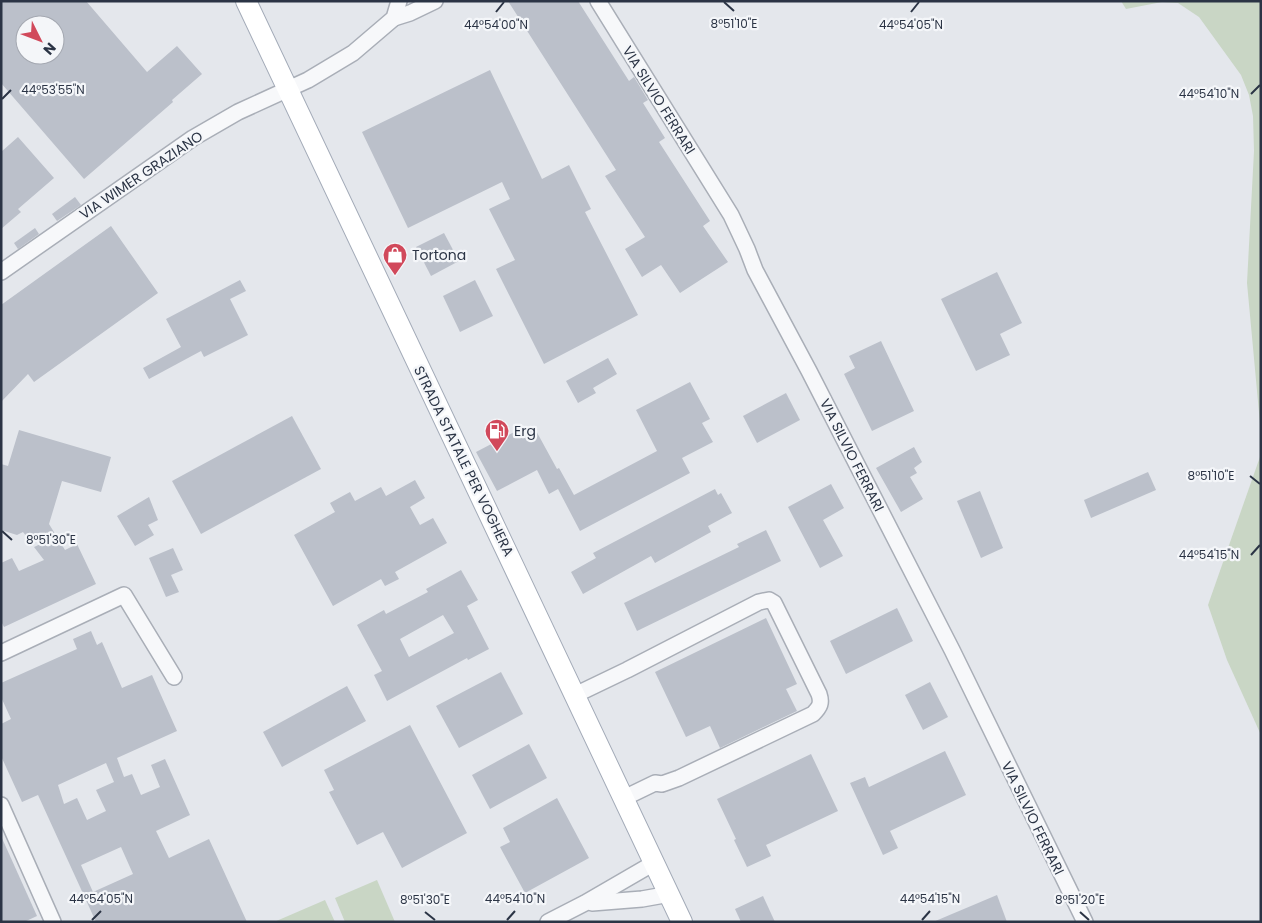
<svg xmlns="http://www.w3.org/2000/svg" width="1262" height="923" viewBox="0 0 1262 923" font-family="Poppins,sans-serif">
	<style>
		.green { fill: #c9d6c5 }
		.building { fill: #bbc0ca; fill-rule: evenodd }
		.lines { fill: none; stroke-linecap: round; stroke-linejoin: round }
		.minor-casing { stroke: #a9aeb7; stroke-width: 18 }
		.major-casing { stroke: #a3abb8; stroke-width: 22 }
		.minor { stroke: #f7f8fa; stroke-width: 15 }
		.major { stroke: #fff; stroke-width: 20 }
		.ticks { fill: none; stroke: #2b3445; stroke-width: 2 }
		.labels { text-anchor: middle; dominant-baseline: central; stroke-width: 4.5; stroke-linejoin: round; paint-order: stroke }
		.street-label { font-size: 14px; fill: #2b3445; stroke: #f4f6f9 }
		.poi-label { font-size: 14px; fill: #2b3445; stroke: #f4f6f9; text-anchor: start }
		.ticks-label { font-size: 12px; text-anchor: middle; fill: #2b3445; stroke: #f4f6f9; stroke-width: 4.5; stroke-linejoin: round; paint-order: stroke }
	</style>
	<rect width="100%" height="100%" fill="#e4e7ec"/>
	<g class="green">
		<path d="M1121 1H1261V434L1247 283 1254 151 1253 116 1249 95 1241 75 1199 17 1178 3 1162 2 1126 9Z"/>
		<path d="M1261 454V735L1227 660 1208 605Z"/>
		<path d="M377 880 395 922H345L335 898Z"/>
		<path d="M325 900 335 922H274Z"/>
	</g>
	<g class="building">
		<path d="M1 1H86L147 72 177 46 202 74 172 100 173 102 84 179 1 83ZM25 25H55V55H25Z"/>
		<path d="M508 1H578L629 81 634 77 648 100 643 103 665 138 659 142 710 221 703 226 728 262 680 293 661 265 642 277 625 249 645 237 605 176 616 170Z"/>
		<path d="M490 70 542 179 569 165 591 209 585 212 638 315 544 364 496 269 515 260 489 209 510 199 502 182 408 228 362 132Z"/>
		<path d="M18 137 54 178 18 209 21 212 1 229V152Z"/>
		<path d="M75 197 81 205 57 221 52 214Z"/>
		<path d="M111 226 158 293 34 382 28 374 1 402V305Z"/>
		<path d="M35 228 39 234 18 249 14 243Z"/>
		<path d="M444 233 459 261 431 276 416 247Z"/>
		<path d="M997 272 1022 323 1000 334 1010 355 976 371 941 299Z"/>
		<path d="M240 280 246 291 230 299 248 335 204 357 201 351 149 379 143 368 181 347 166 319Z"/>
		<path d="M475 280 493 316 460 332 443 296Z"/>
		<path d="M881 341 914 411 872 431 844 374 855 368 849 356Z"/>
		<path d="M608 358 617 374 593 388 596 393 578 403 566 381Z"/>
		<path d="M690 382 710 419 702 423 713 442 682 458 690 473 580 531 558 489 549 494 537 470 497 491 476 452 522 428 524 433 534 427 557 469 559 468 574 495 657 451 636 410Z"/>
		<path d="M786 393 800 420 757 443 743 416Z"/>
		<path d="M292 416 321 469 201 534 172 481Z"/>
		<path d="M19 430 111 457 101 492 62 481 49 524 65 550 77 544 96 584 4 627 1 621V563L12 558 19 571 44 560 34 547 45 542 27 537 23 532 17 535 1 530V464L8 466Z"/>
		<path d="M914 447 922 462 914 468 917 473 910 477 923 499 901 512 876 468Z"/>
		<path d="M1148 472 1156 490 1091 518 1084 500Z"/>
		<path d="M415 480 425 498 410 507 420 525 433 518 447 543 395 572 399 579 385 586 381 579 333 606 294 535 335 512 330 503 350 492 355 501 381 487 386 496Z"/>
		<path d="M831 484 844 508 823 520 843 556 820 568 788 507Z"/>
		<path d="M715 489 718 495 721 493 732 513 708 526 711 532 655 563 651 556 583 594 571 572 596 558 593 553Z"/>
		<path d="M980 491 1003 548 981 558 957 501Z"/>
		<path d="M149 497 158 520 148 525 154 535 135 546 117 516Z"/>
		<path d="M766 530 781 561 637 631 624 603 739 547 737 544Z"/>
		<path d="M173 548 183 570 171 575 179 592 166 597 149 558Z"/>
		<path d="M461 570 478 600 467 606 489 649 468 660 467 658 387 701 374 675 382 671 357 625 384 610 386 614 428 592 426 589ZM443 615 454 633 409 657 400 639Z"/>
		<path d="M897 608 913 641 846 674 830 641Z"/>
		<path d="M766 618 797 684 786 689 797 711 720 748 710 726 686 737 655 672Z"/>
		<path d="M91 631 97 645 102 642 122 688 152 675 177 731 117 758 124 777 132 774 141 795 160 787 151 765 165 759 190 815 156 831 169 858 209 839 247 922H96L38 795 22 802 1 756V724L11 719 1 697V683L77 649 73 639ZM106 763 114 782 96 790 106 811 87 820 77 798 64 804 58 785ZM121 847 133 874 93 892 81 865Z"/>
		<path d="M501 672 523 714 459 748 436 706Z"/>
		<path d="M930 682 948 717 923 730 905 695Z"/>
		<path d="M347 686 366 721 282 767 263 732Z"/>
		<path d="M410 725 467 833 402 868 383 832 357 845 329 792 334 790 324 770Z"/>
		<path d="M529 744 547 778 490 809 472 775Z"/>
		<path d="M945 751 966 795 890 831 898 848 883 855 850 783 865 777 869 787Z"/>
		<path d="M811 754 838 811 766 845 771 856 747 867 734 840 736 839 717 799Z"/>
		<path d="M557 798 589 858 525 893 500 847 510 842 503 828Z"/>
		<path d="M1 836 37 916 24 922H1Z"/>
		<path d="M997 895 1007 922H933Z"/>
		<path d="M763 896 775 922H741L735 909Z"/>
	</g>
	<g class="lines">
		<defs>
			<g id="minor">
				<path d="M598 1 731 215 747 249 755 270 809 371 952 650 1085 922"/>
				<path d="M394 18 410 13 435 1"/>
				<path d="M1 272 193 138 238 112 308 80 353 53 394 18 399 1"/>
				<path d="M1 653 124 595 174 677"/>
				<path d="M575 695 627 670 759 602 769 600 774 603 819 694C822 703 820 707 813 714L679 778 662 784 655 783 624 798"/>
				<path d="M1 805 53 922"/>
				<path d="M592 903 642 899 670 894"/>
				<path d="M548 922 585 903 654 863"/>
			</g>
			<path id="major" d="M246 1 682 922"/>
		</defs>
		<use href="#minor" class="minor-casing"/>
		<use href="#major" class="major-casing"/>
		<use href="#minor" class="minor"/>
		<use href="#major" class="major"/>
	</g>
	<path class="ticks" d="M724 2 734 11M496 12 504 2M911 12 919 2M1251 94 1260 85M2 99 11 90M1250 476 1260 484M2 531 12 540M1251 555 1260 545M425 912 435 920M1080 912 1089 920M92 920 101 911M507 920 515 911M922 920 930 911"/>
	<defs>
		<symbol id="shop-pin" viewBox="-11 -11 22 30"><path d="M0 17L-7.5 6A9.5 9.5 0 1 1 7.5 6Z" fill="#d1495b" stroke="#f4f6f9"/><path d="M-5-2.5h2.3a2.7 3.5 0 0 1 5.4 0H5L5.5 6h-11ZM-1.5-2.5h3a1.5 2.3 0 0 0-3 0Z" fill="#fff"/></symbol>
		<symbol id="fuel-pin" viewBox="-11 -11 22 30"><path d="M0 17L-7.5 6A9.5 9.5 0 1 1 7.5 6Z" fill="#d1495b" stroke="#f4f6f9"/><path d="M-5.5-6h7V0h2V4h1.3V-2.5L3-4.5l.8-.8L6-3V5H2.5V1h-1V6h-7ZM-4.2-4.7v3.2H.2V-4.7Z" fill="#fff"/></symbol>
	</defs>
	<g fill-rule="evenodd">
		<use href="#shop-pin" x="381" y="241" width="28" height="38"/>
		<use href="#fuel-pin" x="483" y="417" width="28" height="38"/>
	</g>
	<g class="labels">
		<g class="street-label">
			<text transform="translate(659 100) rotate(58)">VIA SILVIO FERRARI</text>
			<text transform="translate(141 175) rotate(-34)">VIA WIMER GRAZIANO</text>
			<text transform="translate(852 455) rotate(63)">VIA SILVIO FERRARI</text>
			<text transform="translate(464 461) rotate(64)">STRADA STATALE PER VOGHERA</text>
			<text transform="translate(1033 818) rotate(64)">VIA SILVIO FERRARI</text>
		</g>
		<g class="poi-label">
			<text x="412" y="255">Tortona</text>
			<text x="514" y="431">Erg</text>
		</g>
	</g>
	<g class="ticks-label">
		<text x="734" y="28">8°51'10"E</text>
		<text x="911" y="29">44°54'05"N</text>
		<text x="496" y="29">44°54'00"N</text>
		<text x="53" y="94">44°53'55"N</text>
		<text x="1209" y="98">44°54'10"N</text>
		<text x="1211" y="480">8°51'10"E</text>
		<text x="51" y="544">8°51'30"E</text>
		<text x="1209" y="559">44°54'15"N</text>
		<text x="101" y="903">44°54'05"N</text>
		<text x="515" y="903">44°54'10"N</text>
		<text x="930" y="903">44°54'15"N</text>
		<text x="425" y="904">8°51'30"E</text>
		<text x="1080" y="904">8°51'20"E</text>
	</g>
	<rect width="1262" height="923" fill="none" stroke="#2b3445" stroke-width="5"/>
	<g transform="translate(40 40) rotate(132)"><circle r="24" fill="#f4f6f9" stroke="#a4a8b1"/>
	<path d="M0-4L9 19L0 12L-9 19Z" fill="#d1495b"/>
	<text y="-8" font-size="14" font-weight="bold" text-anchor="middle" fill="#2b3445">N</text>
	</g>
</svg>
